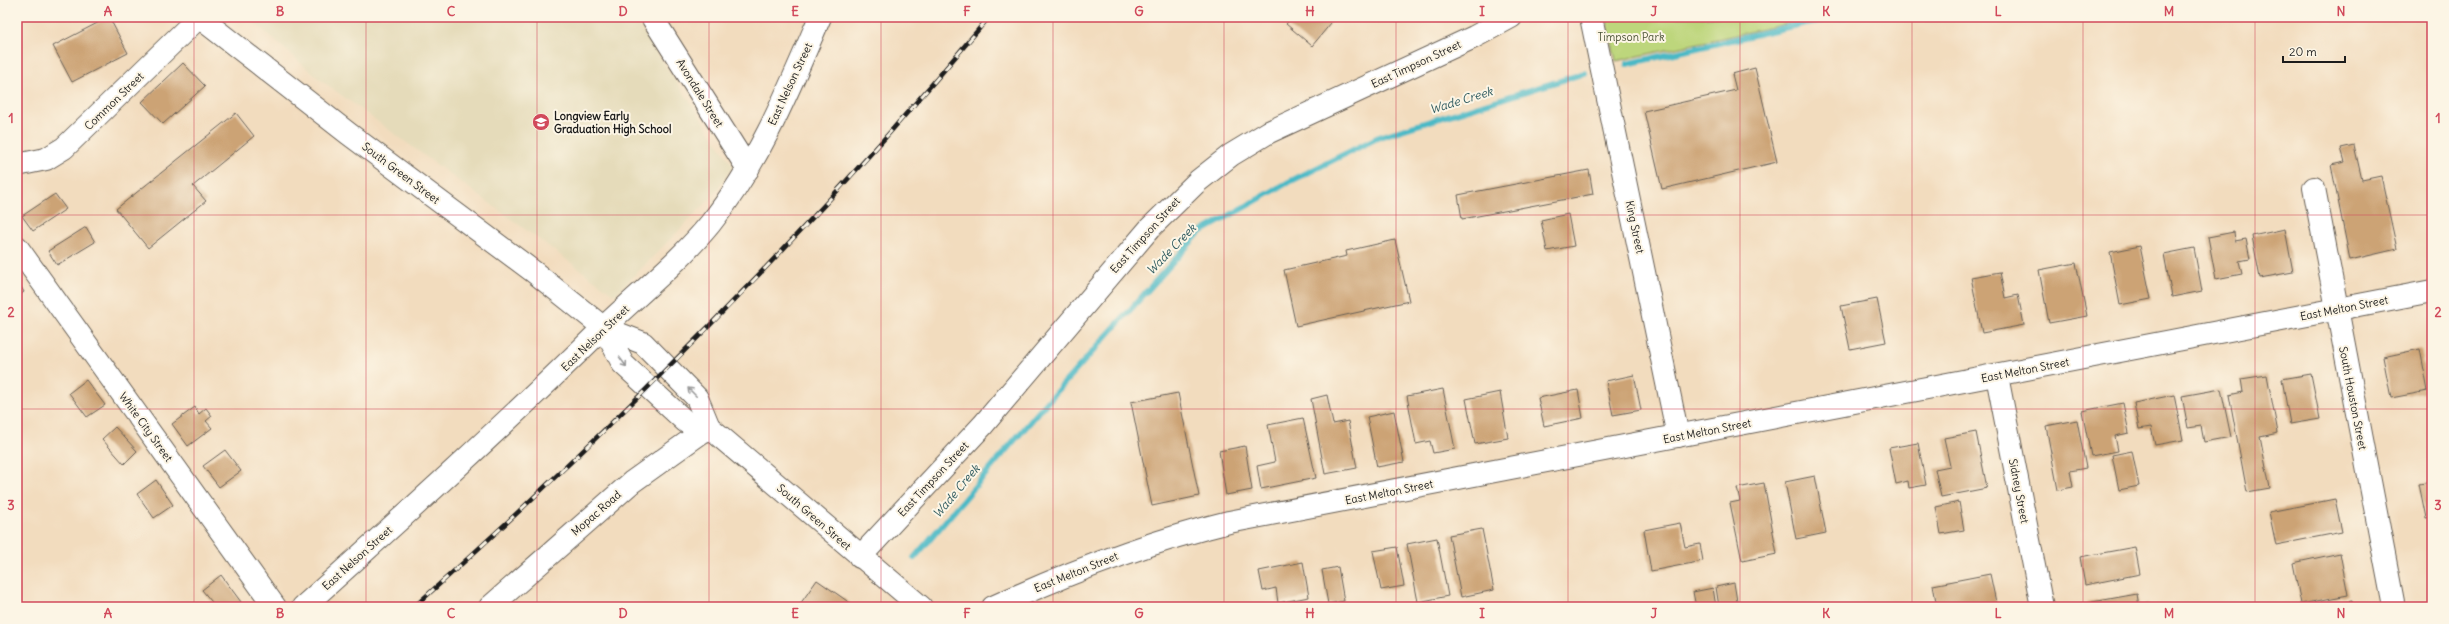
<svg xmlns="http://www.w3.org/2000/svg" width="2449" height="624" viewBox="0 0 2449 624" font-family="Delius,sans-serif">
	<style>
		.built { fill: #e5dbba }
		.green { fill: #bdd67b; stroke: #6c794c }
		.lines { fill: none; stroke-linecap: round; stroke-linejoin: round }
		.stream { stroke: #4cb9c6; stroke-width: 6 }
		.building { fill: #cca375 }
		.street-casing { stroke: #675f55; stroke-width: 24 }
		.secondary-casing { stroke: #675f55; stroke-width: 24 }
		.street { stroke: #fff; stroke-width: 22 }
		.secondary { stroke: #fff; stroke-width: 22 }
		.rail-casing { stroke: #1c1c1c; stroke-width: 4.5 }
		.rail { stroke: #fcf5e5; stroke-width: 3; stroke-dasharray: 9; stroke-linecap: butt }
		.oneway { stroke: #999 }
		.grid { fill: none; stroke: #d1495b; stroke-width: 1; stroke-opacity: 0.55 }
		.labels { text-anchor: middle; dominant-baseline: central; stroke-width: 4; stroke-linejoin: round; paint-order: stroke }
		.park-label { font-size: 11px; fill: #4c5438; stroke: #fcf5e5 }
		.street-label { font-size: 11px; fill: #1c1c1c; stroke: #fcf5e5 }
		.poi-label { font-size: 11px; font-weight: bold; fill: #1c1c1c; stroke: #fcf5e5; text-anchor: start }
		.water-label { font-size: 12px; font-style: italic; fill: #2f5b60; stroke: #fcf5e5 }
		.neatline { fill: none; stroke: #d1495b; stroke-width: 1.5 }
		.grid-label { font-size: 13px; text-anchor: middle; font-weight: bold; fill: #d1495b }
	</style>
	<rect width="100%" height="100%" fill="#fcf5e5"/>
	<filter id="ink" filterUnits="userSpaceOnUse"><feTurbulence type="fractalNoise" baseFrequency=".025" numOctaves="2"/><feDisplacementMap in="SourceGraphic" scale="8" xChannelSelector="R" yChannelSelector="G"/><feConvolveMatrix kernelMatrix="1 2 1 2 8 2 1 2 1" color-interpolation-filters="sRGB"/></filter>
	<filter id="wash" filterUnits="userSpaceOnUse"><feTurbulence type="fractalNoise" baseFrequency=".012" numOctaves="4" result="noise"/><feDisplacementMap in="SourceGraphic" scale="16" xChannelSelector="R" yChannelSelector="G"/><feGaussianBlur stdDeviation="0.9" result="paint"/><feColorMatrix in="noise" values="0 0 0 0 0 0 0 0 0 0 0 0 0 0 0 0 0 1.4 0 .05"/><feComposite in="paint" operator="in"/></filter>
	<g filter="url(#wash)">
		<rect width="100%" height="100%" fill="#f2dcbe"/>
		<path class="built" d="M248 17H633L733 166 712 197 615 295 318 78Z"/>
		<path class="green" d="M1606 17H1818L1616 61Z"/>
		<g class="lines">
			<g class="stream">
				<path d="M1627 64 1806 23 1844 17"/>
				<path d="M914 558 1042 408 1199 233 1287 183 1379 137 1585 73"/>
			</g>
		</g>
		<g id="blocks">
			<g class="building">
				<path d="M109 17 128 53 72 82 53 46Z"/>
				<path d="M1292 17H1336L1312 46 1286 24Z"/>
				<path d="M183 63 205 86 163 124 142 102Z"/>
				<path d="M1755 68 1777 162 1662 189 1644 111 1736 90 1732 74Z"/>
				<path d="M236 113 254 136 193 186 206 201 148 248 116 209Z"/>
				<path d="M2354 145 2362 180 2381 176 2397 249 2350 260 2331 165 2345 162 2341 148Z"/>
				<path d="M1589 170 1593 194 1462 219 1458 195Z"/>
				<path d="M55 194 66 209 33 231 22 216Z"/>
				<path d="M1568 214 1574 246 1547 251 1541 220Z"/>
				<path d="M86 227 95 242 57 265 48 251Z"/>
				<path d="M2285 229 2293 272 2260 278 2252 236Z"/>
				<path d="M2234 232 2235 241 2246 239 2250 259 2239 261 2242 274 2216 279 2208 237Z"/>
				<path d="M1395 240 1409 301 1296 326 1284 270 1347 256 1346 251Z"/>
				<path d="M2140 246 2151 299 2120 305 2110 252Z"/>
				<path d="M2194 248 2202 291 2172 297 2164 254Z"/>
				<path d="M2076 263 2087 316 2049 323 2039 270Z"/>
				<path d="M2000 272 2005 298 2018 295 2024 325 1982 333 1971 277Z"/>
				<path d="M17 280 24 292 17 297Z"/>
				<path d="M1877 299 1886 342 1850 349 1841 306Z"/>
				<path d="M2420 349 2428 391 2391 398 2383 357Z"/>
				<path d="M2311 374 2320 419 2290 424 2282 379Z"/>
				<path d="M1634 375 1641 410 1613 415 1606 381Z"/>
				<path d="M2267 375 2278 433 2260 437 2270 488 2247 492 2229 395 2243 392 2241 379Z"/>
				<path d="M86 380 105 405 87 417 69 393Z"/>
				<path d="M1443 389 1455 449 1433 453 1430 441 1416 444 1407 396Z"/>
				<path d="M2221 389 2231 437 2204 442 2201 426 2188 428 2182 396Z"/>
				<path d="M1578 390 1583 418 1544 426 1538 398Z"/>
				<path d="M1500 392 1508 438 1475 444 1466 399Z"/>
				<path d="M1178 393 1199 496 1152 506 1131 402Z"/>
				<path d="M1327 395 1333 424 1348 421 1357 468 1325 474 1311 399Z"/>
				<path d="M2174 395 2183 440 2155 445 2151 427 2139 429 2134 403Z"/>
				<path d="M2123 403 2129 433 2115 436 2118 451 2091 456 2082 411Z"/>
				<path d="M195 407 199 414 206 408 212 416 206 421 212 428 188 446 172 424Z"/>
				<path d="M1394 411 1404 462 1377 467 1367 417Z"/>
				<path d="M1303 418 1316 478 1261 489 1257 466 1275 462 1268 425Z"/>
				<path d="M2077 420 2086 468 2070 471 2073 487 2058 490 2046 426Z"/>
				<path d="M115 427 137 451 124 464 102 439Z"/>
				<path d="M1976 432 1987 488 1941 497 1935 469 1950 466 1944 438Z"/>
				<path d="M1918 443 1926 485 1909 488 1908 481 1896 484 1889 448Z"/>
				<path d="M1245 446 1252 490 1226 495 1219 451Z"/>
				<path d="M225 450 241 471 219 487 203 466Z"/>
				<path d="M2132 451 2139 486 2119 490 2112 455Z"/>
				<path d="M1815 476 1826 533 1796 539 1785 482Z"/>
				<path d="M156 480 173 505 154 518 137 494Z"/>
				<path d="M2432 482V517L2426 518 2419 484Z"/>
				<path d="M1764 483 1777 554 1742 561 1730 503 1740 501 1737 488Z"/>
				<path d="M2335 499 2342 532 2276 545 2269 512Z"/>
				<path d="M1959 502 1964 530 1941 534 1936 507Z"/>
				<path d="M1680 523 1685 547 1700 544 1703 561 1651 571 1644 530Z"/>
				<path d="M1482 529 1494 590 1461 597 1449 535Z"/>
				<path d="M1437 538 1448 596 1418 602 1407 544Z"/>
				<path d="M1397 547 1404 586 1381 590 1373 551Z"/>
				<path d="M2135 547 2140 574 2085 585 2080 557Z"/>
				<path d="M2340 553 2348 595 2301 604 2293 563Z"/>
				<path d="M1303 562 1309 597 1278 603 1276 588 1263 591 1259 571Z"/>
				<path d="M1338 567 1344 601 1328 604 1322 570Z"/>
				<path d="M1990 574 1997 607H1937L1933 585Z"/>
				<path d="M221 575 241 602 234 607H216L202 590Z"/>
				<path d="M817 580 850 603 847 607H798Z"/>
				<path d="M1734 583 1738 607H1719L1716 587Z"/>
				<path d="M1713 588 1716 607H1696L1693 592Z"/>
				<path d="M2137 594 2139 606 2148 604V607H2088L2087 603Z"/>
				<path d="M2352 601 2353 607H2326V606Z"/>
			</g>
		</g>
	</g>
	<g filter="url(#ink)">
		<use href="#blocks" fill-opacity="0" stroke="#675f55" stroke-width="1"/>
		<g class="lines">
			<defs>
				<g id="street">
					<path d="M652 17 748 169"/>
					<path d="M1591 17 1678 436"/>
					<path d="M17 165 46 159 64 148 199 17"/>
					<path d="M2314 188 2394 607"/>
					<path d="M17 247 275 607"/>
					<path d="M1997 376 2042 607"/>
					<path d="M860 557 983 425 1150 228 1198 181 1231 155 1269 132 1474 37 1511 17"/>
					<path d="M303 607C404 516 505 425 601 330 637 295 678 263 710 224 759 163 789 89 820 17"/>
					<path d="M490 607 632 482 709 427"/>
					<path d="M993 607C1070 572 1147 542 1229 522L2432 291"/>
				</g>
				<g id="secondary">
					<path d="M199 17 349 134 534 272 604 328 643 343 697 398 709 427 921 607"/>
					<path d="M604 328 623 364 686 422 709 427"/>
				</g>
			</defs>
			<use href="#street" class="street-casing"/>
			<use href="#secondary" class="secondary-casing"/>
			<use href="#street" class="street"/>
			<use href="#secondary" class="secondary"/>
			<defs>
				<path id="rail" d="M414 607C619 424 813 229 989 17"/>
			</defs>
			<use href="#rail" class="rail-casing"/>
			<use href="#rail" class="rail"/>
		</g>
		<defs><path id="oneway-shaft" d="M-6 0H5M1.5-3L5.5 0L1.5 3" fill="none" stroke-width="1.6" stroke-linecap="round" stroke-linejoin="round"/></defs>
		<g class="oneway">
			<use href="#oneway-shaft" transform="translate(623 362) rotate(54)"/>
			<use href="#oneway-shaft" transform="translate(692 392) rotate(-135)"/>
		</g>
	</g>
	<path class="grid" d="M194 17V607M366 17V607M537 17V607M709 17V607M881 17V607M1053 17V607M1224 17V607M1396 17V607M1568 17V607M1740 17V607M1912 17V607M2083 17V607M2255 17V607M17 215H2432M17 409H2432"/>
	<defs>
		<symbol id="school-disc" viewBox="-11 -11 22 22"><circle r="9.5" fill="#d1495b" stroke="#fcf5e5"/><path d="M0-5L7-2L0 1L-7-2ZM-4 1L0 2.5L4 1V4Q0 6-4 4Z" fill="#fff"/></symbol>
	</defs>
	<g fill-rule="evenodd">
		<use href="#school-disc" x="531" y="112" width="20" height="20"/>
	</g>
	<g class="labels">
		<g class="park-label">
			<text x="1631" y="37">Timpson Park</text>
		</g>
		<g class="street-label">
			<text transform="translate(1416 64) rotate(-25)">East Timpson Street</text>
			<text transform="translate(790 84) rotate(-65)">East Nelson Street</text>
			<text transform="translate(700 93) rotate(58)">Avondale Street</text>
			<text transform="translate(114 101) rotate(-44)">Common Street</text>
			<text transform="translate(401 173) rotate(37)">South Green Street</text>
			<text transform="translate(1635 227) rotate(78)">King Street</text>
			<text transform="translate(1145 235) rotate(-48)">East Timpson Street</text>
			<text transform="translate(2344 308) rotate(-11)">East Melton Street</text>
			<text transform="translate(595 338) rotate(-44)">East Nelson Street</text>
			<text transform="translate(2025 370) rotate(-11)">East Melton Street</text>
			<text transform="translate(2353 398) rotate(79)">South Houston Street</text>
			<text transform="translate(146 427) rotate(54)">White City Street</text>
			<text transform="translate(1707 431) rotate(-11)">East Melton Street</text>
			<text transform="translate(933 479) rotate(-47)">East Timpson Street</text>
			<text transform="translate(2019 491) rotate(79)">Sidney Street</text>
			<text transform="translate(1389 492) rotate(-11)">East Melton Street</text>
			<text transform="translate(596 513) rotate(-41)">Mopac Road</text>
			<text transform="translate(814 517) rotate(41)">South Green Street</text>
			<text transform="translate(357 558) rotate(-42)">East Nelson Street</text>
			<text transform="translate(1076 572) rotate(-22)">East Melton Street</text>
		</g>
		<g class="poi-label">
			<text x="554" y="116">Longview Early<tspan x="554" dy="13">Graduation High School</tspan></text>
		</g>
		<g class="water-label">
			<text transform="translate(1461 100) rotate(-17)">Wade Creek</text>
			<text transform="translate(1171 249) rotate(-46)">Wade Creek</text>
			<text transform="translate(956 491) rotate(-50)">Wade Creek</text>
		</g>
	</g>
	<rect width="2449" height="624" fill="none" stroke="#fcf5e5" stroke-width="44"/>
	<path d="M2283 56v6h62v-6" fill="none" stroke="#1c1c1c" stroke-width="2"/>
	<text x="2289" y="56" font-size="12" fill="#1c1c1c" stroke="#fcf5e5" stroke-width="3" paint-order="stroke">20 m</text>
	<rect x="22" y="22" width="2405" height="580" class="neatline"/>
	<g class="grid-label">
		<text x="108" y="16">A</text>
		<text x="280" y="16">B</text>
		<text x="451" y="16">C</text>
		<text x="623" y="16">D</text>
		<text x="795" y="16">E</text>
		<text x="967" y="16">F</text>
		<text x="1139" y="16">G</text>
		<text x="1310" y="16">H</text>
		<text x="1482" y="16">I</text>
		<text x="1654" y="16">J</text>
		<text x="1826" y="16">K</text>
		<text x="1998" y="16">L</text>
		<text x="2169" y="16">M</text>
		<text x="2341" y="16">N</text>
		<text x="11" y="123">1</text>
		<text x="2438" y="123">1</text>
		<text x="11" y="317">2</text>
		<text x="2438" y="317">2</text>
		<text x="11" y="510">3</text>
		<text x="2438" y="510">3</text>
		<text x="108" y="618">A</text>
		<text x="280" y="618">B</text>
		<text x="451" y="618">C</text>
		<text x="623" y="618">D</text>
		<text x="795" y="618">E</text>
		<text x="967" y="618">F</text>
		<text x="1139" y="618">G</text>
		<text x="1310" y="618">H</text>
		<text x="1482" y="618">I</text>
		<text x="1654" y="618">J</text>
		<text x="1826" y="618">K</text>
		<text x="1998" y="618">L</text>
		<text x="2169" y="618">M</text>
		<text x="2341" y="618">N</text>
	</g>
</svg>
